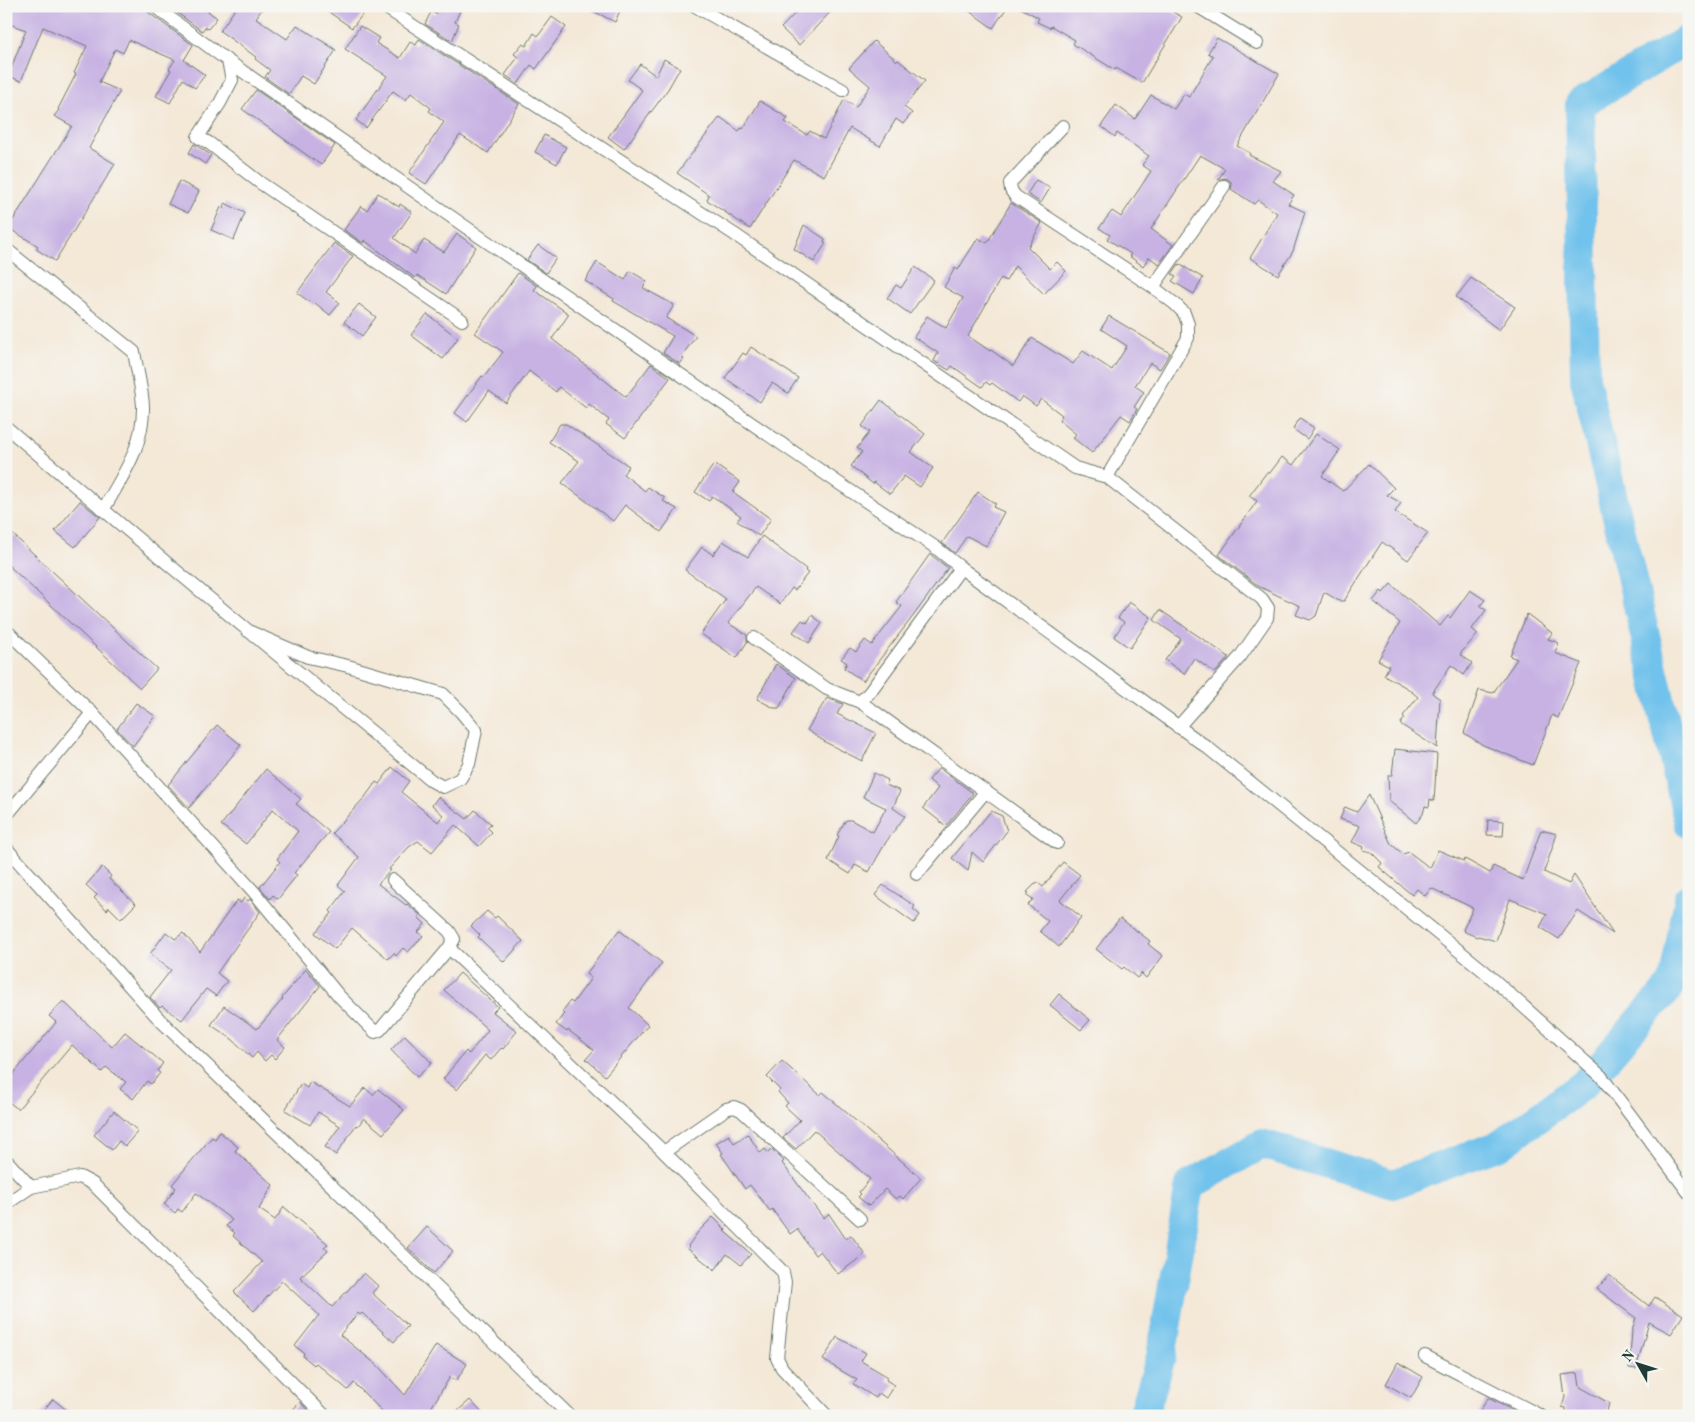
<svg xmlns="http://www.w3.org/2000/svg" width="1695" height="1422" viewBox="0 0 1695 1422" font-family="'Old Standard TT',serif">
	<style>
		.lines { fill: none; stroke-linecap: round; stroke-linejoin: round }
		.river { stroke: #71c2ec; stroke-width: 30 }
		.building { fill: #c8b2e3 }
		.street-casing { stroke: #6a796d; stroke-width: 14 }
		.street { stroke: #fff; stroke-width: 12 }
	</style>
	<rect width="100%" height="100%" fill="#f6f6f2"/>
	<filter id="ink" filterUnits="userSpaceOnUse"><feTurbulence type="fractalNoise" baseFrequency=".02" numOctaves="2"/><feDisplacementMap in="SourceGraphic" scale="10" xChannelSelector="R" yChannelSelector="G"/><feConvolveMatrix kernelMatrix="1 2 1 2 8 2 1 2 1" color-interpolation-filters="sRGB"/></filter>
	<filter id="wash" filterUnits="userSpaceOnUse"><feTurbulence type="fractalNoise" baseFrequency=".0096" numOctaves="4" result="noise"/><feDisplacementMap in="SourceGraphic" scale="20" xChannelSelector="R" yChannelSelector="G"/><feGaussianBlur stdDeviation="1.12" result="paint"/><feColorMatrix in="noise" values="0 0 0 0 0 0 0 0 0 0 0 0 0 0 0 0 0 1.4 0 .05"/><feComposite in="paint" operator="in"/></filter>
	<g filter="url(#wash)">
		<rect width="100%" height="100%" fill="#f4e8d7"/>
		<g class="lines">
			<g class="river">
				<path d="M1689 39 1580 104 1585 379 1689 823"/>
				<path d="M1143 1416 1161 1357 1190 1185 1262 1144 1393 1184 1500 1145 1583 1085 1673 983 1689 899"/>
			</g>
		</g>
		<g id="blocks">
			<g class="building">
				<path d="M6 6H146L149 13 193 45 184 60 205 75 195 88 183 79 170 103 156 96 171 70 169 69 175 60 129 40 123 53 115 49 99 82 120 91 89 148 115 164 55 261 36 249 38 246 8 228 72 126 54 116 59 110 58 109 76 74 74 73 87 46 43 27 21 81 8 76 26 30 6 23Z"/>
				<path d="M168 6H201L217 18 208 29 205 27 202 31Z"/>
				<path d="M237 6H264L256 18 287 39 297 25 336 50 314 84 301 76 289 94 265 77 270 70 255 59 256 57 220 31Z"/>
				<path d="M320 6H369L352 28Z"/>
				<path d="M439 6H462L455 22 459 24 452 41 425 24 431 12 436 14Z"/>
				<path d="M583 6H622L615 22Z"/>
				<path d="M802 6H836L799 45 781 28Z"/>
				<path d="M962 6H1008L993 28Z"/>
				<path d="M1017 6H1169L1173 12 1182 17 1142 83 1116 68 1115 70 1073 44 1075 40 1051 26 1050 28 1037 22 1039 18Z"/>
				<path d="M552 17 566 27 536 69 531 65 518 84 505 75 518 57 514 54 522 44 526 46 534 33 538 36Z"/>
				<path d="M360 26 379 38 376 43 400 58 410 42 416 45 419 39 519 104 488 153 460 135 426 184 409 173 444 122 429 111 431 108 411 93 406 100 393 91 366 128 356 120 387 76 345 49Z"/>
				<path d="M1217 38 1279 74 1237 146 1250 153 1249 155 1281 171 1273 181 1294 195 1288 204 1305 212 1293 251 1278 275 1250 258 1277 213 1258 200 1254 204 1231 189 1232 183 1228 179 1224 178 1218 180 1225 169 1200 155 1151 229 1173 245 1159 264 1149 257 1143 266 1129 256 1131 254 1107 239 1110 235 1099 228 1112 211 1121 217 1151 171 1142 165 1149 156 1117 133 1115 137 1101 126 1116 105 1135 119 1151 95 1174 109 1184 94 1189 97 1213 56 1208 53Z"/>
				<path d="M874 41 897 61 898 60 925 81 904 107 912 113 903 124 896 119 880 146 850 128 824 176 794 160 750 229 707 200 709 195 677 173 720 117 739 131 741 128 743 129 760 101 788 118 785 122 807 135 810 131 824 139 844 100 856 107 870 86 849 68Z"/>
				<path d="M664 59 680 68 668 89 624 149 608 137 642 90 628 80 640 64 656 76Z"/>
				<path d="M256 90 335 145 321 165 242 109Z"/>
				<path d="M544 135 566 147 557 164 535 152Z"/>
				<path d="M194 144 211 155 205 164 189 153Z"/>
				<path d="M1036 180 1050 188 1041 203 1027 194Z"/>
				<path d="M179 181 199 191 188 213 168 204Z"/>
				<path d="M378 193 399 207 400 204 412 212 394 238 415 254 424 240 444 252 457 234 476 247 446 294 417 275 415 278 364 240 363 243 344 230 361 206 367 210Z"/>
				<path d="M225 203 245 213 234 240 211 230 221 207 223 208Z"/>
				<path d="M1011 203 1042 223 1028 247 1050 269 1057 262 1066 271 1044 294 1015 266 1006 281 1001 278 968 336 990 351 991 350 1013 366 1032 338 1073 364 1083 351 1112 370 1127 346 1101 329 1109 316 1170 353 1160 369 1150 363 1135 386 1144 392 1134 407 1137 409 1130 421 1121 415 1092 453 1073 438 1076 434 1059 420 1062 415 1041 399 1036 406 1022 396 1018 402 992 383 990 385 986 382 982 387 952 366 949 370 934 361 938 353 914 337 927 316 946 328 963 298 944 287 955 268 958 270 964 260 978 238 987 243Z"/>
				<path d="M804 225 825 239 824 242 826 243 814 262 794 249Z"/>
				<path d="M334 243 353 256 326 292 340 303 330 315 315 303 314 305 297 293Z"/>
				<path d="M538 245 556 258 546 273 527 260Z"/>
				<path d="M597 262 625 280 630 271 647 281 643 288 674 305 666 318 696 336 681 357 684 359 680 364 663 353 673 336 613 301 614 299 585 281Z"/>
				<path d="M1179 264 1203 278 1194 294 1172 281 1176 276 1172 274Z"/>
				<path d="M915 267 934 280 910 314 887 298 896 285 901 288Z"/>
				<path d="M518 273 537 286 534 290 569 314 552 339 626 397 651 364 670 378 625 438 606 424 609 420 589 404 586 408 559 387 556 392 529 371 506 403 489 391 467 422 455 413 482 376 484 377 503 352 475 333Z"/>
				<path d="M1471 278 1515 307 1499 330 1456 297Z"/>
				<path d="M359 304 376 317 362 336 344 322Z"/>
				<path d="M427 314 458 338 443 359 411 335Z"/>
				<path d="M751 347 798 378 788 393 772 383 760 402 725 378 743 353 746 355Z"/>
				<path d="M881 400 925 434 911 452 933 468 920 487 904 476 890 494 874 482 873 484 851 466 862 452 857 448 870 432 862 426Z"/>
				<path d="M1300 418 1314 428 1307 439 1293 429Z"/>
				<path d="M560 424H566L629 466 623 474 645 491 648 487 665 498 663 501 677 509 661 532 625 505 613 521 562 483 579 461 549 442Z"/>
				<path d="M1316 434 1340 450 1322 476 1343 491 1369 464 1394 488 1387 495 1401 503 1395 512 1428 533 1408 560 1382 542 1344 601H1339L1324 592 1316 616 1310 620 1296 615 1300 606 1260 587 1219 555 1257 501 1249 496 1267 472 1269 474 1282 457 1293 465Z"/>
				<path d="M714 464 740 482 733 492 771 519 759 536 737 521 741 516 712 496 709 501 695 492Z"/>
				<path d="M978 492 996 504 993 507 1004 512 986 546 967 536 955 553 942 543Z"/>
				<path d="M80 501 100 517 75 547 55 531Z"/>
				<path d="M6 528 157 669 140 688 6 563Z"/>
				<path d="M762 536 806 569 805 571 808 573 795 590 792 588 780 604 756 587 728 623 747 635V642L737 658 701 634 726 599 685 570 702 547 713 555 723 541 748 557Z"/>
				<path d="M930 554 948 568 914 615 863 681 844 668 847 663 841 659 850 648 856 652 865 640 872 645 902 606 896 602Z"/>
				<path d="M1391 584 1440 626 1448 616 1450 618 1470 590 1485 600 1480 606 1486 610 1472 629 1478 634 1460 654 1472 663 1464 675 1451 665 1432 693 1440 699 1437 748 1400 724 1405 718 1403 716 1418 697 1407 688 1384 675 1389 666 1378 660 1400 623 1373 601 1381 591 1383 593Z"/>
				<path d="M1129 602 1151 617 1130 648 1114 637 1124 622 1118 618Z"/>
				<path d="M1160 610 1229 657 1215 673 1194 658 1184 674 1165 660 1181 639 1154 620Z"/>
				<path d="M1527 614 1552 633 1548 639 1559 643 1555 653 1581 663 1558 718 1552 715 1533 765 1483 745 1464 733 1479 690 1493 693 1517 659 1510 656Z"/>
				<path d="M812 615 822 623 809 643 793 632 802 620 807 623Z"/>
				<path d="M776 664 796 678 779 708H774L757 699Z"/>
				<path d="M827 698 843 704 837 714 876 733 862 761 827 743 807 730Z"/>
				<path d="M136 703 155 716 133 746 117 729Z"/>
				<path d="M217 725 241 745 189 808 168 785Z"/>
				<path d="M1395 749 1437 754 1434 801 1430 799 1429 807 1425 806 1423 814 1416 823 1389 801 1388 775H1392Z"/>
				<path d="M392 767 409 781 401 792 438 822 443 815 432 805 438 797 467 819 475 810 491 824 487 827 492 832 479 846 455 825 432 852 418 841 409 847 389 869 391 870 378 884 406 905 407 904 420 915 418 917 425 924 418 932 423 936 408 952 403 948 396 956 394 953 388 959 352 928 335 949 315 933 332 913 330 911 345 891 338 885 359 857 332 833 365 797 376 782 379 784Z"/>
				<path d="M939 768 973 793 946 826 923 808 938 788 929 780Z"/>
				<path d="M266 769 301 799 296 804 329 832 294 873 297 875 278 899 273 895 270 899 260 887 280 862 277 859 298 831 273 809 246 844 221 825Z"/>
				<path d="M874 773 888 780 886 785 900 791 893 808 905 816 886 842 869 872 855 865 850 874 828 860 839 836 837 835 846 820H851L873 832 886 808 863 797Z"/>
				<path d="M1369 795 1391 844 1403 854 1409 852 1430 868 1438 850 1464 861 1465 859 1490 873 1493 866 1523 880 1541 830 1557 834 1544 872 1569 884 1574 875 1613 934 1578 911 1559 939 1540 927 1547 914 1510 899 1496 941 1478 936 1477 937 1465 932 1463 930 1473 908 1431 888 1425 896 1417 889 1412 895 1379 867 1382 863 1371 852 1363 850 1364 847 1352 842 1360 826 1340 819 1345 807 1357 812Z"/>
				<path d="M991 811 1002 816 1007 831 983 862 972 852 968 871 952 858Z"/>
				<path d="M1488 820 1504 821 1503 836 1487 835Z"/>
				<path d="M1063 862 1080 875 1060 900 1081 917 1059 947 1040 931 1048 921 1028 905 1033 899 1027 895 1029 893 1027 892 1037 882 1043 887Z"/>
				<path d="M102 867 111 876 109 879 136 904 121 919 109 907 107 910 94 898 97 895 86 885Z"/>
				<path d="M883 885 915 906 913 909 920 915 914 923 875 895Z"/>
				<path d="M244 898 248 901 250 899 260 912 217 973 227 981 216 996 206 989 182 1020 162 1006 160 1008 150 997 171 970 150 954 166 932 175 939 183 933 200 952 237 900 241 903Z"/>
				<path d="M487 911 495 918 497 916 523 941 504 962 478 937 480 935 471 926Z"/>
				<path d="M1120 918 1150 941 1148 944 1163 956 1146 978 1141 973 1137 978 1124 967 1122 969 1096 949Z"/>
				<path d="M619 930 662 963 629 1008 648 1025 605 1076 586 1059 594 1050 568 1030 567 1032 556 1024 564 1014 562 1012 570 1001 573 1003 591 978 586 974Z"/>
				<path d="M306 969 320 986 277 1040 285 1047 275 1059 271 1055 265 1061 257 1052 252 1058 232 1039 211 1025 224 1006 257 1029 283 999 282 998Z"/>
				<path d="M460 973 498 1007 493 1012 517 1031 503 1049 501 1048 491 1060 485 1055 457 1090 443 1079 466 1051 469 1054 488 1030 444 990Z"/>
				<path d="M1059 994 1090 1020 1081 1030 1050 1005Z"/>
				<path d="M63 1001 112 1047 125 1032 163 1063 157 1071 160 1073 151 1084 147 1081 133 1099 120 1089 126 1082 106 1067 102 1072 72 1045 18 1109 6 1100V1083L54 1025 56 1022 49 1016Z"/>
				<path d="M405 1035 432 1063 417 1077 391 1050Z"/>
				<path d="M782 1061 820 1095 823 1092 921 1178 903 1199 900 1196 896 1199 885 1189 869 1206 858 1197 861 1194 859 1192 870 1179 814 1130 796 1149 783 1138 800 1120 785 1106 788 1103 778 1092 780 1090 767 1077Z"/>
				<path d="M310 1082 350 1106 365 1088 373 1095 378 1089 404 1110 383 1134 364 1118 358 1126 356 1125 336 1155 325 1147 340 1126 318 1112 310 1125 285 1110 301 1084 307 1088Z"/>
				<path d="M114 1111 138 1131 125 1146 119 1141 112 1150 94 1135Z"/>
				<path d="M220 1132 238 1147 235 1151 273 1185 259 1209 275 1220 284 1207 328 1244 324 1247 328 1251 300 1277 332 1307 364 1273 378 1286 372 1293 408 1326 394 1342 362 1313 360 1315 358 1313 340 1335 377 1365 405 1395 436 1345 467 1364 456 1381 450 1377 426 1416H387L354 1383 348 1390 316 1363 314 1365 303 1356 304 1353 295 1346 319 1315 282 1281 254 1311 234 1292 262 1262 233 1236 235 1233 226 1226 232 1220 196 1193 182 1212 178 1209 175 1213 164 1204 176 1188 172 1185 188 1165 212 1137 215 1139Z"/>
				<path d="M748 1134 760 1153 765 1149 768 1153 772 1149 784 1161 782 1163 823 1218 829 1214 846 1239 851 1235 865 1254 838 1274 820 1251 815 1255 797 1229 790 1234 772 1209 770 1211 750 1185 745 1189 721 1154 723 1153 716 1143 729 1135 734 1143Z"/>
				<path d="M713 1217 726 1230 724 1231 751 1254 741 1265 727 1254 715 1270 688 1249 689 1247 688 1246 698 1232Z"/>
				<path d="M427 1227 453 1251 434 1273 408 1248Z"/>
				<path d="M1609 1275 1649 1306 1655 1297 1683 1315 1671 1334 1649 1322 1636 1369 1629 1368 1632 1331 1636 1318 1597 1289Z"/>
				<path d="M837 1337 866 1353 861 1361 888 1377 886 1380 894 1385 886 1398 879 1393 876 1398 853 1384 857 1380 823 1360Z"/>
				<path d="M1398 1362 1423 1377 1411 1398 1386 1384Z"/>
				<path d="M1578 1373 1580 1387 1609 1403 1606 1416H1566V1408L1562 1407 1565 1397 1562 1375Z"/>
				<path d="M1488 1398 1508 1408 1523 1416H1477Z"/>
				<path d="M53 1399 74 1416H39Z"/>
				<path d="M470 1400 485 1416H452Z"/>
				<path d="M300 1402 313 1416H287Z"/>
			</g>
		</g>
	</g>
	<g filter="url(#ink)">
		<use href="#blocks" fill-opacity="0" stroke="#6a796d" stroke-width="1"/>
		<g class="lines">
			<defs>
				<g id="street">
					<path d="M154 6 228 61 483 239 840 484 935 547 961 568 1208 748 1484 971 1601 1076 1689 1193"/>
					<path d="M383 6 734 234 1075 468 1107 477 1262 599 1268 608 1267 618 1240 657 1178 727"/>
					<path d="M695 6 843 90"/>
					<path d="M1197 6 1257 43"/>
					<path d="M228 61 232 80 220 103 198 137 209 143 259 182 462 320"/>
					<path d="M1063 126 1010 183 1011 190 1015 196 1153 287 1175 304 1184 313 1188 324V338L1107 477"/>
					<path d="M6 249 134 352C137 370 142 388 143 406 144 446 122 477 103 510"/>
					<path d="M1153 287 1224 186"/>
					<path d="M6 427C146 547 289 665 432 781L443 787 460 779 469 764 476 730 461 712 443 694 348 666 308 657 248 631"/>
					<path d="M6 630 92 713 254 892 339 996 375 1032 380 1030 449 948 664 1152 783 1272 785 1282 777 1358 782 1368 827 1416"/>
					<path d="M754 638 827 689 860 702 875 712 1057 843"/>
					<path d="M860 702 869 693 961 568"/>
					<path d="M6 816 92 713"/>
					<path d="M6 848 160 1020 570 1416"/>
					<path d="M917 874 986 791"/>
					<path d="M393 880 449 931 454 939 449 948"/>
					<path d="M664 1152 726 1109 734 1107 741 1110 860 1219"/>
					<path d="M6 1160 31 1187"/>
					<path d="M6 1204 31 1187 80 1177 93 1184 325 1416"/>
					<path d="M1425 1356 1541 1416"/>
				</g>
			</defs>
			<use href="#street" class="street-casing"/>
			<use href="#street" class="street"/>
		</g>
	</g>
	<rect width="1695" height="1422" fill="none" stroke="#f6f6f2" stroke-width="25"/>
	<g transform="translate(1638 1364) rotate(309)" stroke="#f6f6f2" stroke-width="4" paint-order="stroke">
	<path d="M0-4L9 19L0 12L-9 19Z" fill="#1f3d34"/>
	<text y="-8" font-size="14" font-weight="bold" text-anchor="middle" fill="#1f3d34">N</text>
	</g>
</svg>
